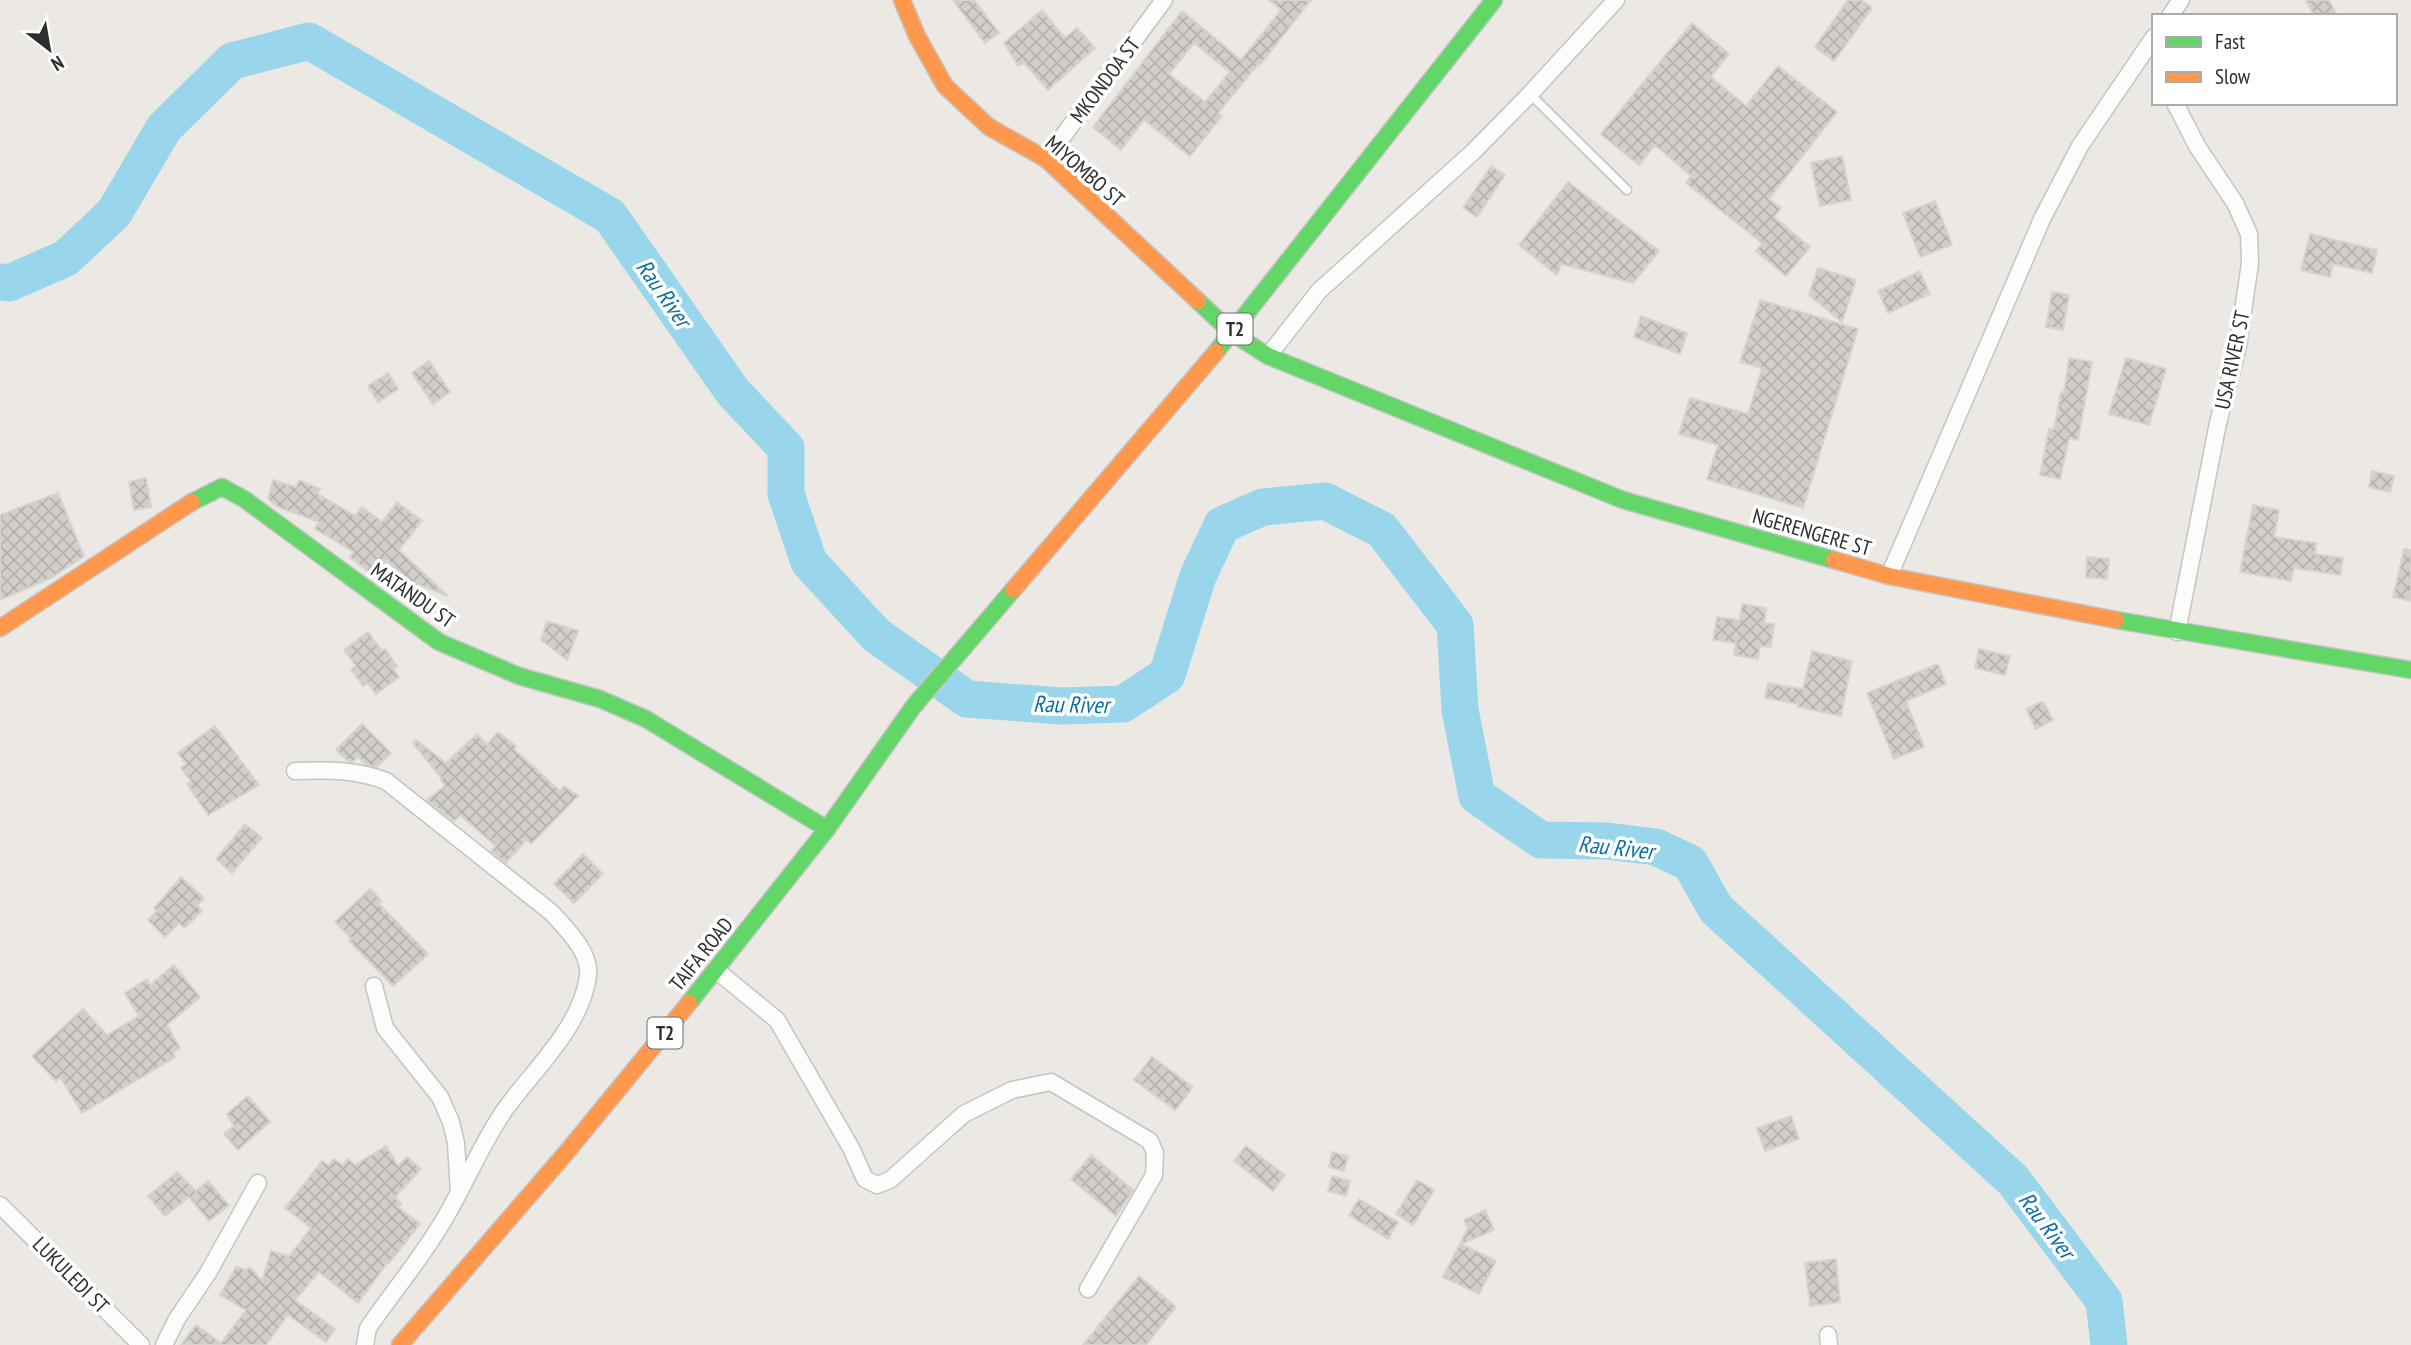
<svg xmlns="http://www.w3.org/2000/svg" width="2411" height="1345" viewBox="0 0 2411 1345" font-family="'PT Sans Narrow',sans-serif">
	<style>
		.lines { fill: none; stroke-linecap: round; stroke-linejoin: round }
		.river { stroke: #99d6ec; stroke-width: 37 }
		.building { fill: url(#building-cross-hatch); stroke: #d7d4d0; stroke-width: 2; fill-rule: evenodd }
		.lane-casing { stroke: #c5c4c5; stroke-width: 11 }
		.street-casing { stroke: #c5c4c5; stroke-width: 19 }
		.fast-casing { stroke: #c5c4c5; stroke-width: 19 }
		.slow-casing { stroke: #c5c4c5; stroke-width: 19 }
		.lane { stroke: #fcfcfb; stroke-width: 8 }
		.street { stroke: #fcfcfb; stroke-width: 16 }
		.fast { stroke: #63d668; stroke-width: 16 }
		.slow { stroke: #ff974d; stroke-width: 16 }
		.labels { text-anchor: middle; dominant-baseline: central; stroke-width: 7; stroke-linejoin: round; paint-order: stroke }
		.shield { fill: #fff; stroke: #6d6d6d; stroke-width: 2 }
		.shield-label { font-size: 19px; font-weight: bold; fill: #2e2e2e }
		.street-label { font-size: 21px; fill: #2e2e2e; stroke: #fff }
		.water-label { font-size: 23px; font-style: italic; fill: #0d6fa3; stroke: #fff }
	</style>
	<defs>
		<pattern id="building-cross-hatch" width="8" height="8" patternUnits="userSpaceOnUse" patternTransform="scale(1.75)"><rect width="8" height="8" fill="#d1cecb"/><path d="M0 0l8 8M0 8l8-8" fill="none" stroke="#b4b1af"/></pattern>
	</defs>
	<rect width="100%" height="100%" fill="#ece8e4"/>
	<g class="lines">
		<path class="river" d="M0 282 9 283 66 258 114 213 164 128 232 61 309 41 610 216 733 392 786 448V494L809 562 876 635 967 699 1061 706 1123 704 1167 675 1198 576 1222 525 1263 507 1325 501 1382 530 1455 625 1460 710 1477 796 1541 840 1607 841 1656 847 1690 863 1716 909 2013 1180 2104 1301 2109 1345"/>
	</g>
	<g class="building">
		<path d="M953 0H974L999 33 985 43Z"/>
		<path d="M1269 0H1311L1260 65 1258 64 1218 113 1222 116 1190 156 1144 120 1121 150 1093 127 1182 11 1241 60 1281 10ZM1194 43 1230 72 1205 102 1169 74Z"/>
		<path d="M1848 0H1861L1872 8 1834 61 1815 47Z"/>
		<path d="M2306 0H2329L2337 16H2314Z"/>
		<path d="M1042 10 1065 38 1077 28 1095 48 1048 90 1024 63 1018 66 1004 43Z"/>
		<path d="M1692 23 1729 54 1711 77 1746 106 1778 66 1837 112 1769 199 1781 208 1774 217 1810 247 1786 276 1756 251 1762 243 1686 183 1691 176 1655 145 1639 165 1601 134Z"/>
		<path d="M1842 156 1851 200 1820 206 1811 163Z"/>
		<path d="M1491 166 1505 175 1477 217 1463 208Z"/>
		<path d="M1568 182 1659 251 1633 283 1561 264 1557 275 1519 245Z"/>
		<path d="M1935 201 1952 245 1920 257 1903 213Z"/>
		<path d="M2310 234 2377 250 2372 273 2333 264 2330 277 2301 270Z"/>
		<path d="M1818 268 1856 280 1842 322 1809 295Z"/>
		<path d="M1920 271 1930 294 1888 313 1878 291Z"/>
		<path d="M2052 292 2069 295 2063 330 2046 327Z"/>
		<path d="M1760 300 1858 329 1803 508 1707 479 1718 445 1679 434 1690 398 1748 414 1762 368 1740 362Z"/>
		<path d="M1641 316 1687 333 1680 354 1634 337Z"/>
		<path d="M2069 358 2092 362 2078 440 2069 438 2060 479 2040 475 2049 429H2054L2061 392H2064Z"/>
		<path d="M2126 358 2166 369 2149 425 2109 414Z"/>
		<path d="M429 361 450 392 433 404 412 373Z"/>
		<path d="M388 373 398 389 378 402 368 386Z"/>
		<path d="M2372 471 2394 476 2390 492 2369 487Z"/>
		<path d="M146 478 151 507 134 510 129 482Z"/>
		<path d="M273 480 296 487 299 480 320 489 318 494 355 516 362 507 382 522 397 502 422 521 399 550 448 596 409 581 387 561 374 576 350 557 354 552 315 529 319 522 278 507 268 499Z"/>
		<path d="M58 493 84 556 51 578 0 600V515Z"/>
		<path d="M2253 505 2279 510 2274 537 2316 543 2315 554 2343 558 2340 575 2294 568 2291 581 2240 572Z"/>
		<path d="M2404 549 2411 550V601L2393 597Z"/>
		<path d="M2087 557 2109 559 2107 579 2086 577Z"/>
		<path d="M1742 604 1766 608 1764 623 1774 624 1771 647 1760 646 1758 659 1734 655 1736 643 1713 640 1717 617 1740 620Z"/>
		<path d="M547 621 578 631 567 660 541 640Z"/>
		<path d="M368 632 382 651 385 649 397 666 393 669 399 677 376 694 368 683 363 686 351 669 356 666 344 650Z"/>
		<path d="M1979 649 2010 656 2005 675 1975 668Z"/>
		<path d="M1812 651 1852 661 1841 716 1798 707V704L1765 698 1768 683 1803 689Z"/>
		<path d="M1938 664 1946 684 1906 701 1924 747 1894 759 1867 693Z"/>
		<path d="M2041 702 2044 703 2053 720 2036 729 2026 709Z"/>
		<path d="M362 724 391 753 377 767 365 764 358 756 353 762 348 761 336 750Z"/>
		<path d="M215 726 259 785 208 815 187 784 191 781 181 768 186 764 178 753Z"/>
		<path d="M498 732 516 746 514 749 560 791 564 786 578 796 531 844 526 840 506 863 491 851 496 846 460 815 454 821 427 800 445 786 441 780 442 779 413 743 416 740 446 763 477 734 487 745Z"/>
		<path d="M245 824 262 838 232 873 216 859Z"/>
		<path d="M583 854 603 874 574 903 554 884Z"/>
		<path d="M181 877 204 898 197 905 202 911 185 928 179 923 165 937 148 920 157 911 154 908Z"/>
		<path d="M370 889 382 901 379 904 428 954 393 986 349 941 352 939 335 922Z"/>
		<path d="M174 965 200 997 167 1025 180 1048 173 1053 175 1057 82 1113 60 1077 56 1081 32 1056 83 1009 107 1035 139 1016 125 993 147 979 150 985Z"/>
		<path d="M1152 1057 1193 1087 1175 1110 1134 1080Z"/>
		<path d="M248 1096 270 1122 238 1150 224 1134 234 1126 227 1114Z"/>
		<path d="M1791 1116 1799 1139 1765 1151 1757 1128Z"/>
		<path d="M386 1146 398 1166 407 1157 421 1169 395 1197 401 1204 398 1207 420 1224 389 1263 388 1262 358 1303 319 1272 295 1300 335 1329 326 1342 288 1315 266 1345H181L196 1325 221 1343 246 1310 220 1295 236 1267 246 1270 250 1267 262 1281 271 1251 289 1256 311 1228 285 1208 322 1161 329 1165 333 1159 343 1165 348 1159 355 1165Z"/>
		<path d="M1246 1146 1285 1175 1273 1191 1234 1161Z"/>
		<path d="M1332 1152 1348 1156 1344 1171 1329 1167Z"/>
		<path d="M1091 1155 1133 1190 1116 1216 1071 1179Z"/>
		<path d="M177 1172 196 1191 208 1181 229 1205 209 1221 189 1197 165 1216 148 1196Z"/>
		<path d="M1332 1176 1350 1181 1346 1196 1328 1191Z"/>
		<path d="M1417 1180 1434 1190 1413 1225 1396 1214Z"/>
		<path d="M1359 1199 1398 1222 1388 1239 1349 1215Z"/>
		<path d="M1485 1210 1494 1230 1461 1244 1496 1261 1479 1294 1443 1277 1468 1228 1464 1220Z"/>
		<path d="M1836 1259 1840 1302 1810 1306 1805 1263Z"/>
		<path d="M1139 1276 1176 1307 1146 1345H1083Z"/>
	</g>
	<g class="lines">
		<defs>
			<path id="lane" d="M1530 94 1627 190"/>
			<g id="street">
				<path d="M2170 16 2181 0"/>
				<path d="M2175 103 2197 146 2235 203 2249 234 2250 263 2238 346 2218 423 2177 632"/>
				<path d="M1046 159 1164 0"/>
				<path d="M1268 356 1319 291 1473 152 1530 94 1616 0"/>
				<path d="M1889 576 2042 219 2080 146 2154 37"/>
				<path d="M295 771C329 770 354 769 386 781L552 913C566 929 591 952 588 976 581 1028 533 1070 504 1111 480 1146 464 1187 442 1223 420 1260 392 1293 368 1328L365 1345"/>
				<path d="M716 970 777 1020 851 1148 865 1179 877 1185 890 1180 964 1114 1012 1090 1051 1082 1150 1141 1155 1153 1154 1175 1088 1289"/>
				<path d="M374 986 385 1028 440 1097 451 1122 456 1143 459 1192"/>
				<path d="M0 1205 141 1345"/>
				<path d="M1828 1335 1829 1345"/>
				<path d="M164 1345 177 1319 208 1273 258 1183"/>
			</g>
			<g id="fast">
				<path d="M1198 301 1232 333 1268 356 1623 500 1834 560"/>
				<path d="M1216 352 1494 0"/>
				<path d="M192 502 222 487 244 499 439 642 519 676 600 699 646 719 827 829"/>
				<path d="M2116 620 2411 670"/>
				<path d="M689 1003 827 829 913 707 1013 590"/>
			</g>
			<g id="slow">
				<path d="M902 0 917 36 945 86 989 127 1046 159 1198 301"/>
				<path d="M1834 560 1889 576 2116 620"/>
				<path d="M1013 590 1216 352"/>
				<path d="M0 628 192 502"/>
				<path d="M400 1345 566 1153 689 1003"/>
			</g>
		</defs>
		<use href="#lane" class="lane-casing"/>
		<use href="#street" class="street-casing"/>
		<use href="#fast" class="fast-casing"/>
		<use href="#slow" class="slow-casing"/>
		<use href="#lane" class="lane"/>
		<use href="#street" class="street"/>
		<use href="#fast" class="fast"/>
		<use href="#slow" class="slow"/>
	</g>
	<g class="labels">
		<g class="shield">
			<rect x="1217.5" y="313.5" width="35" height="31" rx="5"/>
			<rect x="647.5" y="1017.5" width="35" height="31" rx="5"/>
		</g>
		<g class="shield-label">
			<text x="1235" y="329">T2</text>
			<text x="665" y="1033">T2</text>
		</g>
		<g class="street-label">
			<text transform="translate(1105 80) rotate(-53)">MKONDOA ST</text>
			<text transform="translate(1085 171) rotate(41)">MIYOMBO ST</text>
			<text transform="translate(2232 360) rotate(-78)">USA RIVER ST</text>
			<text transform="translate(1812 532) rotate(16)">NGERENGERE ST</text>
			<text transform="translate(413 595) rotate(35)">MATANDU ST</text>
			<text transform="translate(701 954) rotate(-51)">TAIFA ROAD</text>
			<text transform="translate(71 1275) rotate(45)">LUKULEDI ST</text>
		</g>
		<g class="water-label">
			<text transform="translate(664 293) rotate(55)">Rau River</text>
			<text transform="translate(1071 704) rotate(1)">Rau River</text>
			<text transform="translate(1616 847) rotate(6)">Rau River</text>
			<text transform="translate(2047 1225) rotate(53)">Rau River</text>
		</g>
	</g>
	<rect x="2152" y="14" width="245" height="91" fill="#ffffff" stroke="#ababab" stroke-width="2"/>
	<rect x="2166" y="37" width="35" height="10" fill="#63d668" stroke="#ababab" stroke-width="2"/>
	<text x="2215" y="49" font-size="21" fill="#2e2e2e">Fast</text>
	<rect x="2166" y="72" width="35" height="10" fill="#ff974d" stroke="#ababab" stroke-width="2"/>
	<text x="2215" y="84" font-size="21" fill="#2e2e2e">Slow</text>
	<g transform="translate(49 49) rotate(149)" stroke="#ffffff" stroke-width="5" paint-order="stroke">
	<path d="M0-5L12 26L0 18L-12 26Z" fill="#2e2e2e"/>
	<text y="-10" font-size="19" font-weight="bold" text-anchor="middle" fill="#2e2e2e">N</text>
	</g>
</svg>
